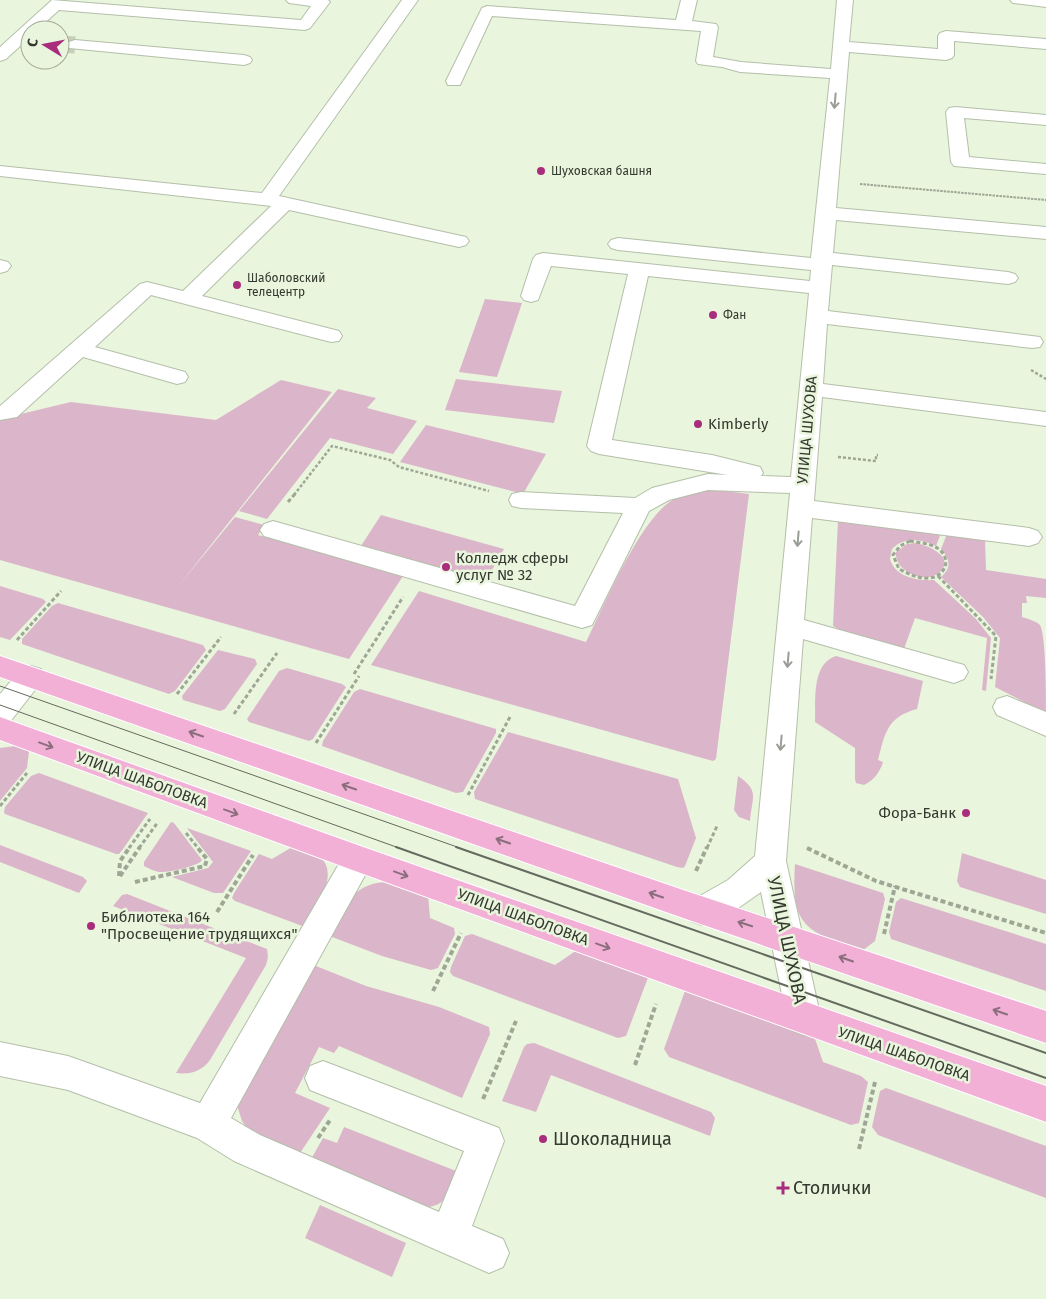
<svg xmlns="http://www.w3.org/2000/svg" width="1046" height="1299" viewBox="0 0 1046 1299" font-family="'Fira Sans',sans-serif">
	<style>
		.green { fill: #dbb5c9 }
		.lines { fill: none; stroke-linecap: round; stroke-linejoin: round }
		.minor-tunnel { stroke: #c5cfba; stroke-width: 17; stroke-dasharray: 17 9; stroke-linecap: butt }
		.minor-casing { stroke: #b4bfa9; stroke-width: 2 }
		.major-casing { stroke: #fff; stroke-width: 2 }
		.path-far3 { stroke: #9ea795; stroke-width: 2; stroke-dasharray: 2.5 1; stroke-linecap: butt }
		.path-far2 { stroke: #9ea795; stroke-width: 2.5; stroke-dasharray: 3 2; stroke-linecap: butt }
		.path-far1 { stroke: #9ea795; stroke-width: 3; stroke-dasharray: 4 2.5; stroke-linecap: butt }
		.path { stroke: #9ea795; stroke-width: 4; stroke-dasharray: 5 3; stroke-linecap: butt }
		.minor { fill: #fff; fill-rule: evenodd }
		.major { fill: #f3b0d7; fill-rule: evenodd }
		.tram-far1 { stroke: #646b5e; stroke-width: 1 }
		.tram { stroke: #646b5e; stroke-width: 2 }
		.oneway { stroke: #9a9c97 }
		.oneway2 { stroke: #8a6e7b }
		.poi-dot { fill: #a92c7d; stroke: #e9f5dd; stroke-width: 2 }
		.labels { text-anchor: middle; dominant-baseline: central; stroke-width: 5; stroke-linejoin: round; paint-order: stroke }
		.far-poi-label { font-size: 12px; fill: #34382f; stroke: #e9f5dd; text-anchor: start }
		.poi-label { font-size: 15px; fill: #34382f; stroke: #e9f5dd; text-anchor: start }
		.street-label { font-size: 15px; fill: #34382f; stroke: #e9f5dd }
		.near-street-label { font-size: 18px; fill: #34382f; stroke: #e9f5dd }
		.near-poi-label { font-size: 18px; fill: #34382f; stroke: #e9f5dd; text-anchor: start }
	</style>
	<rect width="100%" height="100%" fill="#e9f5dd"/>
	<g class="green">
		<path d="M485 299 522 303 497 377 459 372Z"/>
		<path d="M456 379 562 391 554 423 445 410Z"/>
		<path d="M281 380 332 392 180 584 235 517 264 525 258 535 403 576 349 659 0 560V419L71 402 216 420Z"/>
		<path d="M338 389 376 398 367 408 417 421 393 454 330 438 267 519 239 511Z"/>
		<path d="M426 425 546 454 523 494 400 462Z"/>
		<path d="M708 489 749 494 716 759 713 761 371 665 419 591 586 642C604 606 640 518 674 499 684 494 697 492 708 489Z"/>
		<path d="M381 515 504 549 485 582 361 546Z"/>
		<path d="M838 520 941 533 936 546C921 539 905 536 892 549L890 559C895 577 917 581 934 580L976 619 991 638 986 691 982 690 987 638 915 618 904 649 844 632 833 626Z"/>
		<path d="M947 534 985 539 986 570 1046 579V598L1026 596 1027 603H1022V617C1028 619 1036 621 1040 625 1046 635 1046 697 1046 713L995 687 1000 638 983 617 941 577C952 568 950 559 941 549Z"/>
		<path d="M916 543C927 545 956 557 940 572 926 585 894 572 896 552L907 544Z"/>
		<path d="M0 586 43 599 46 602 10 640 0 637Z"/>
		<path d="M58 603 203 645 206 650 175 691 169 694 22 644V639L52 606Z"/>
		<path d="M218 650 255 659 257 664 225 709 220 711 183 700 182 696Z"/>
		<path d="M836 656 923 681 917 709C887 717 885 733 878 760L883 762C880 772 874 780 864 785L856 783 855 779V748L815 722C816 701 811 664 836 656Z"/>
		<path d="M287 668 342 684 346 687 313 739 309 741 249 722 247 719 279 671Z"/>
		<path d="M360 689 496 729V733L463 792 456 793 322 746 323 741 354 692Z"/>
		<path d="M508 732 678 779 696 838 685 866 683 868 677 867 475 799 474 792Z"/>
		<path d="M16 746 29 751 27 768 0 801V748Z"/>
		<path d="M39 773 148 813 123 849 119 854H116L5 814 4 812 5 807 31 776Z"/>
		<path d="M738 776C760 791 752 797 750 821L739 817 734 810Z"/>
		<path d="M171 822 174 823 202 860C199 866 167 873 159 872 154 871 148 868 144 866V862Z"/>
		<path d="M187 828 251 851 223 893H214L172 877 208 868 213 862Z"/>
		<path d="M0 845 83 877 87 881 79 893 0 862Z"/>
		<path d="M294 846C300 848 307 850 312 852 346 867 316 907 305 927L235 901 232 898 234 893 259 854 272 859Z"/>
		<path d="M962 853 1046 880V914L960 887 957 881Z"/>
		<path d="M795 864 883 893 885 899 875 941 862 951C806 931 791 928 795 864Z"/>
		<path d="M385 882 428 895 430 918 454 928 455 934 438 968 431 970 382 956 327 935C343 909 351 884 385 882Z"/>
		<path d="M127 894 267 949 268 957 266 965 210 1060C202 1071 190 1075 176 1073L246 958 113 906 122 895Z"/>
		<path d="M901 898 1046 944V991L891 939 889 932 896 902Z"/>
		<path d="M472 934 555 965 577 950 649 975 626 1036 618 1038 453 976 450 972 451 967 465 936Z"/>
		<path d="M311 964 366 986 439 1007 489 1027 490 1034 462 1098 339 1046 334 1053 319 1047 295 1093 330 1108 298 1156 247 1128 242 1121 237 1105Z"/>
		<path d="M686 988 814 1036 823 1062 861 1076 868 1082 859 1123 851 1125 669 1057 664 1049Z"/>
		<path d="M534 1043 711 1112 715 1118 710 1136 551 1075 536 1112 502 1101 524 1047 527 1044Z"/>
		<path d="M886 1088 1046 1146V1198L878 1135 872 1127 880 1091Z"/>
		<path d="M344 1127 456 1171C451 1188 448 1205 428 1207L310 1161 323 1138 337 1143Z"/>
		<path d="M320 1205 406 1243 392 1277 305 1238Z"/>
	</g>
	<g class="lines">
		<path class="minor-tunnel" d="M60 44 75 45"/>
		<defs>
			<g id="minor">
				<path d="M52 0 301 20 311 6 289 3 286 0H328L330 2 310 28 305 30 59 10 37 30H30V37L6 59 0 61V47Z"/>
				<path d="M402 0H418L279 196 466 237 469 241 466 245 459 247 289 210 202 296 339 331 342 336 339 341 331 342 151 295 95 347 185 372 188 377 185 382 177 384 83 357 17 417 0 420V406L140 284 147 282 183 291 271 206 0 176V166L262 193Z"/>
				<path d="M681 0H697L692 21 716 24 718 27 713 57 741 62 831 69 837 0H853L849 42 938 49V36L940 33 946 31 1046 39V49L954 41V55L952 58 946 60 849 52 836 208 1046 227V239L836 220 833 253 1008 272 1015 274 1018 278 1015 282 1008 284 832 265 828 311 1032 336 1040 337 1043 342 1040 347 1032 348 827 324 823 384 1046 412V426L822 397 814 501 1029 528 1038 531 1042 537 1038 543 1029 546 812 518 804 620 964 665 968 672 964 679 954 683 803 639 786 861 821 1019 816 1030 804 1035 792 1030 787 1019 761 892 734 911 702 925 691 921 686 911 691 901 728 880 755 856 790 493 708 490 669 500 649 511 592 625 582 628 264 536 260 530 264 524 273 521 575 606 623 513 521 508 512 506 509 500 512 494 521 492 635 498 652 488 708 474 728 475 599 454 591 451 587 446 628 274 551 266 538 300 531 302 524 300 521 296 533 259 536 255 543 253 810 281 811 270 618 250 611 248 608 244 611 240 618 238 811 258 830 78 740 72 722 67 698 64 696 61 701 31 492 16 460 85H448L446 81 482 8 487 6 676 20ZM648 276 809 293 791 477 761 476 763 473 760 467 712 455 612 440Z"/>
				<path d="M1010 0H1046V7L1013 3Z"/>
				<path d="M75 40 244 55 250 57 252 60 250 63 244 65 69 48 67 45 69 42Z"/>
				<path d="M955 107 1046 115V125L964 118 969 157 1046 164V174L954 166 951 162 946 112 949 108Z"/>
				<path d="M0 260 8 262 11 266 7 271 0 273Z"/>
				<path d="M31 666 41 669 45 677 10 722 0 725V694L21 669Z"/>
				<path d="M1007 696 1046 712V736L997 715 993 707 997 699Z"/>
				<path d="M358 846 369 850 374 859 231 1118 260 1135 439 1212 464 1151 310 1090 305 1078 310 1066 323 1061 499 1128 504 1141 472 1226 503 1239 509 1253 503 1267 489 1273 234 1161 197 1138 68 1090 0 1076V1042L68 1056 200 1103 347 850Z"/>
			</g>
			<g id="major">
				<path d="M0 656 686 891 1046 1011V1043L686 919 0 677Z"/>
				<path d="M0 717 366 848 1046 1086V1122L347 868 0 740Z"/>
			</g>
		</defs>
		<use href="#minor" class="minor-casing"/>
		<use href="#major" class="major-casing"/>
		<path class="path-far3" d="M860 184 1046 200"/>
		<g class="path-far2">
			<path d="M1031 370 1046 379"/>
			<path d="M838 457 876 461V455H878"/>
			<path d="M294 495 332 446 390 460 399 467 489 491"/>
		</g>
		<g class="path-far1">
			<path d="M288 502 295 494"/>
			<path d="M910 541C920 543 932 543 940 550 952 561 944 577 929 578 918 579 909 574 899 569L893 555 900 546Z"/>
			<path d="M938 576 996 636 991 679"/>
			<path d="M17 640 61 591"/>
			<path d="M354 674 403 597"/>
			<path d="M177 694 221 637"/>
			<path d="M234 714 277 653"/>
			<path d="M316 743 359 676"/>
			<path d="M468 795 510 717"/>
			<path d="M0 806 27 773"/>
			<path d="M186 833 198 848"/>
			<path d="M129 848 150 819"/>
			<path d="M139 848 158 822"/>
			<path d="M707 848 717 826"/>
		</g>
		<g class="path">
			<path d="M807 848 876 881 1046 933"/>
			<path d="M696 871 707 847"/>
			<path d="M119 876 120 861 130 847"/>
			<path d="M120 876 140 847"/>
			<path d="M135 882 205 866 207 859 197 847"/>
			<path d="M217 912 253 855"/>
			<path d="M884 934 895 886"/>
			<path d="M433 991 461 933"/>
			<path d="M635 1065 656 1004"/>
			<path d="M483 1099 516 1021"/>
			<path d="M318 1138 330 1120"/>
			<path d="M859 1149 875 1082"/>
		</g>
		<use href="#minor" class="minor"/>
		<use href="#major" class="major"/>
		<g class="tram-far1">
			<path d="M0 686 460 848"/>
			<path d="M0 705 399 848"/>
		</g>
		<g class="tram">
			<path d="M396 847 1046 1078"/>
			<path d="M456 847 1046 1053"/>
		</g>
	</g>
	<defs><path id="oneway-shaft" d="M-6 0H5M1.5-3L5.5 0L1.5 3" fill="none" stroke-width="1.6" stroke-linecap="round" stroke-linejoin="round" transform="scale(1.25)"/></defs>
	<g class="oneway">
		<use href="#oneway-shaft" transform="translate(835 101) rotate(95)"/>
		<use href="#oneway-shaft" transform="translate(798 539) rotate(95)"/>
		<use href="#oneway-shaft" transform="translate(788 660) rotate(95)"/>
		<use href="#oneway-shaft" transform="translate(781 743) rotate(95)"/>
	</g>
	<g class="oneway2">
		<use href="#oneway-shaft" transform="translate(196 734) rotate(-161)"/>
		<use href="#oneway-shaft" transform="translate(46 745) rotate(20)"/>
		<use href="#oneway-shaft" transform="translate(349 787) rotate(-161)"/>
		<use href="#oneway-shaft" transform="translate(231 812) rotate(20)"/>
		<use href="#oneway-shaft" transform="translate(503 841) rotate(-161)"/>
		<use href="#oneway-shaft" transform="translate(401 874) rotate(20)"/>
		<use href="#oneway-shaft" transform="translate(656 895) rotate(-161)"/>
		<use href="#oneway-shaft" transform="translate(745 924) rotate(-162)"/>
		<use href="#oneway-shaft" transform="translate(603 946) rotate(20)"/>
		<use href="#oneway-shaft" transform="translate(846 959) rotate(-161)"/>
		<use href="#oneway-shaft" transform="translate(1000 1012) rotate(-161)"/>
	</g>
	<g class="poi-dot">
		<circle cx="541" cy="171" r="5"/>
		<circle cx="237" cy="285" r="5"/>
		<circle cx="713" cy="315" r="5"/>
		<circle cx="698" cy="424" r="5"/>
		<circle cx="446" cy="567" r="5"/>
		<circle cx="966" cy="813" r="5"/>
		<circle cx="91" cy="926" r="5"/>
		<circle cx="543" cy="1139" r="5"/>
		<path d="M780.5 1180.5h5v5h5v5h-5v5h-5v-5h-5v-5h5z"/>
	</g>
	<g class="labels">
		<g class="far-poi-label">
			<text x="551" y="171">Шуховская башня</text>
			<text x="247" y="278">Шаболовский<tspan x="247" dy="14">телецентр</tspan></text>
			<text x="723" y="315">Фан</text>
		</g>
		<g class="poi-label">
			<text x="708" y="424">Kimberly</text>
			<text x="456" y="558">Колледж сферы<tspan x="456" dy="17">услуг № 32</tspan></text>
			<text x="956" y="813" text-anchor="end">Фора-Банк</text>
			<text x="101" y="917">Библиотека 164<tspan x="101" dy="17">"Просвещение трудящихся"</tspan></text>
		</g>
		<g class="street-label">
			<text transform="translate(807 430) rotate(-85)">УЛИЦА ШУХОВА</text>
			<text transform="translate(142 780) rotate(20)">УЛИЦА ШАБОЛОВКА</text>
			<text transform="translate(523 917) rotate(20)">УЛИЦА ШАБОЛОВКА</text>
			<text transform="translate(904 1054) rotate(19)">УЛИЦА ШАБОЛОВКА</text>
		</g>
		<g class="near-street-label">
			<text transform="translate(787 940) rotate(78)">УЛИЦА ШУХОВА</text>
		</g>
		<g class="near-poi-label">
			<text x="553" y="1139">Шоколадница</text>
			<text x="793" y="1188">Столички</text>
		</g>
	</g>
	<g transform="translate(45 45) rotate(280)"><circle r="24" fill="#e9f5dd" stroke="#a1a997"/>
	<path d="M0-4L9 19L0 12L-9 19Z" fill="#a92c7d"/>
	<text y="-8" font-size="14" font-weight="bold" text-anchor="middle" fill="#34382f">С</text>
	</g>
</svg>
